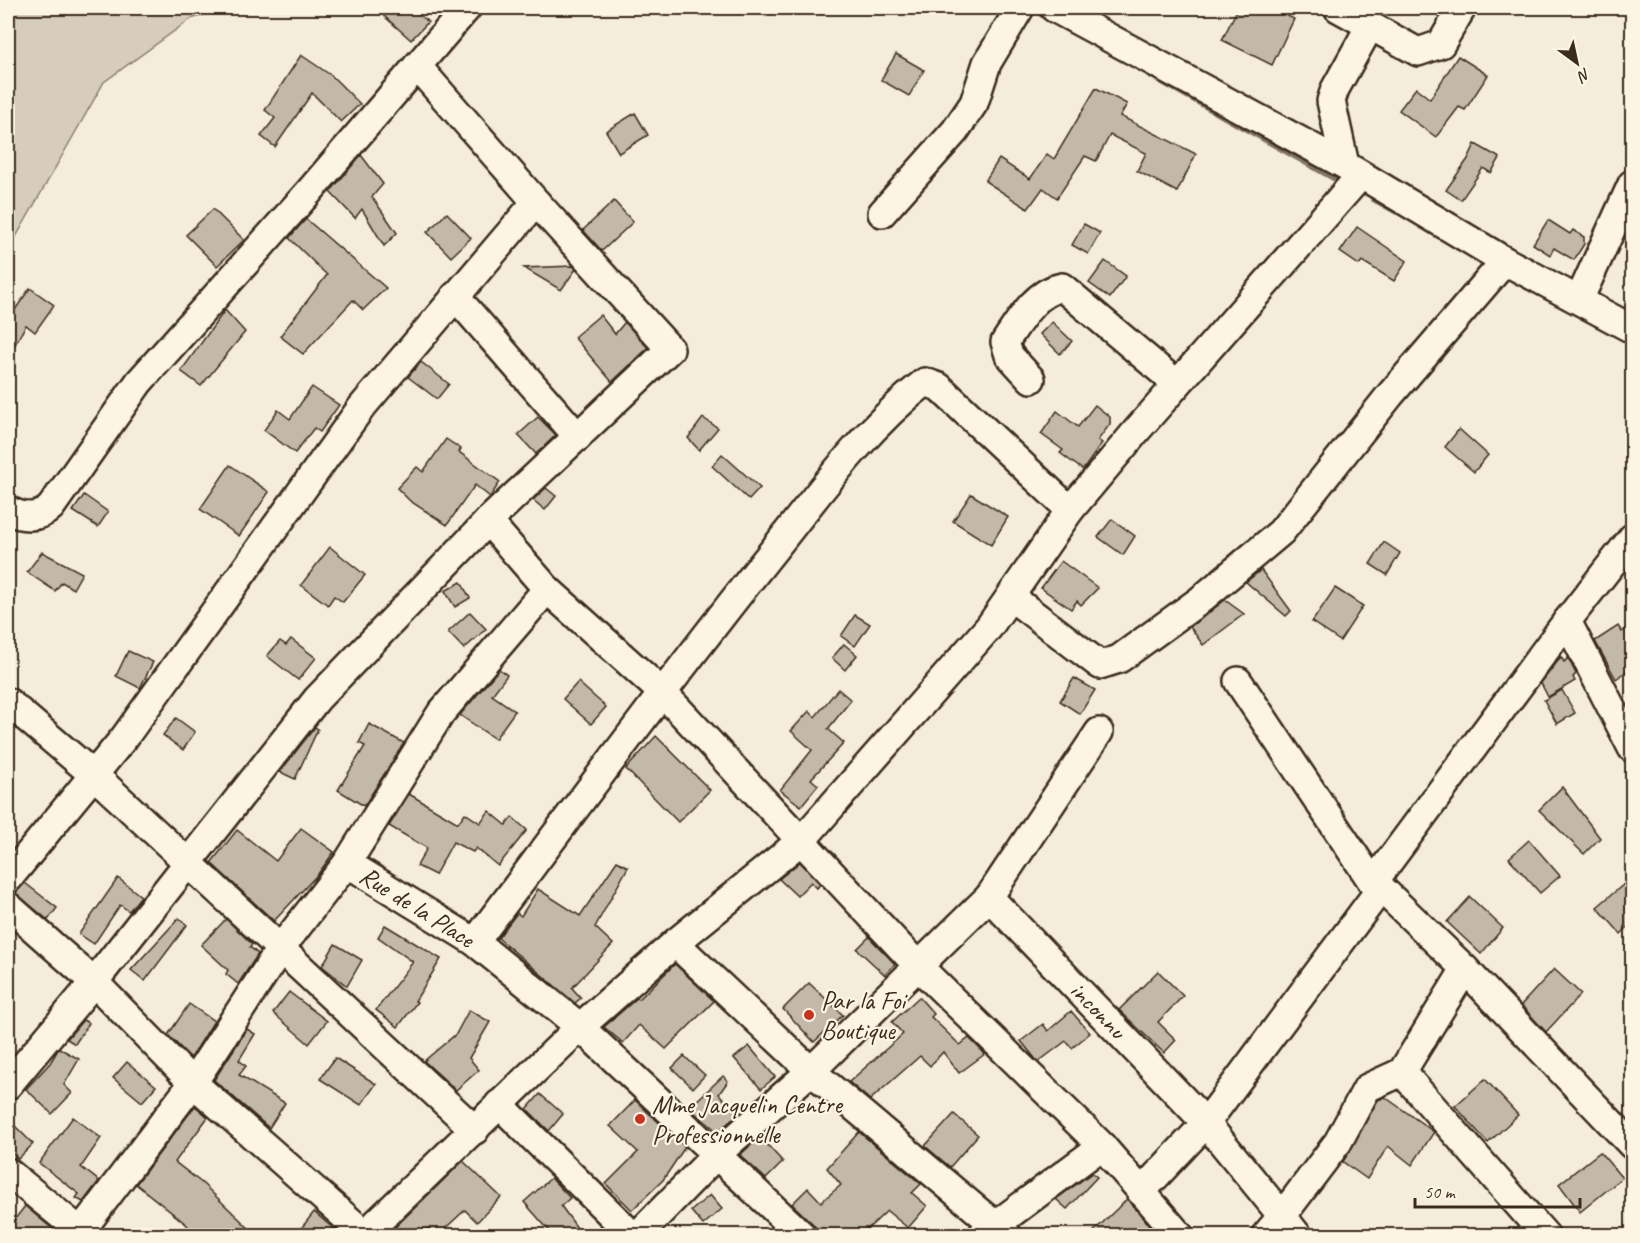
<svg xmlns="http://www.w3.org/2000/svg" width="1640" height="1243" viewBox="0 0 1640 1243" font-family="Caveat,sans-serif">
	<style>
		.green { fill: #d6cdbd; stroke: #887c6e; stroke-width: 1.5 }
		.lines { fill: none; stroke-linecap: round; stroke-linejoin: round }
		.stream { stroke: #817466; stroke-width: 7 }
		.building { fill: #c3b9aa; stroke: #3b2a1e; stroke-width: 1.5 }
		.street-casing { stroke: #3b2a1e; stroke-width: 32 }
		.street { stroke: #fcf5e5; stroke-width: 27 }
		.poi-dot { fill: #c8321e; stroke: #fcf5e5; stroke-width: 2 }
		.labels { text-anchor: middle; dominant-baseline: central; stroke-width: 4.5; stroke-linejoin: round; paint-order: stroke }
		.street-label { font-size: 26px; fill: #3b2a1e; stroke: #fcf5e5 }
		.poi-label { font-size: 26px; fill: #3b2a1e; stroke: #fcf5e5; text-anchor: start }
	</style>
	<rect width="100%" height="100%" fill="#f4eddd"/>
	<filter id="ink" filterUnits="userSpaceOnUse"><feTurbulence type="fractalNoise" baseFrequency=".0167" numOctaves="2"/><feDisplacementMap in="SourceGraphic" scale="12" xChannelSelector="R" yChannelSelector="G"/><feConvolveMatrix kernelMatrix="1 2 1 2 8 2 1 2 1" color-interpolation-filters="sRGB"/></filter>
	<g filter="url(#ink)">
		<path class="green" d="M8 8H225L191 19 104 82 8 251Z"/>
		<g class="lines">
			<g class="stream">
				<path d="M1034 9 1050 19"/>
				<path d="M1149 74 1345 184"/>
				<path d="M1374 199 1396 211"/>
			</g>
		</g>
		<g class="building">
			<path d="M375 8H412L428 22 411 40Z"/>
			<path d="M1238 8H1271L1294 19 1272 65 1222 40Z"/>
			<path d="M896 54 924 70 909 96 881 80Z"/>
			<path d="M301 55 332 76 360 104 341 122 312 93 275 147 261 136 275 118 265 110Z"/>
			<path d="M1458 56 1488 75 1465 110 1459 107 1436 137 1399 110 1416 88 1430 99Z"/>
			<path d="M1096 88 1127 104 1120 116 1196 154 1177 192 1137 171 1146 153 1110 135 1096 161 1085 156 1057 198 1043 188 1028 209 985 181 999 159 1030 179 1047 154 1054 159Z"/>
			<path d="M635 113 648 135 619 153 606 131Z"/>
			<path d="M1475 144 1500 158 1491 173 1483 168 1461 200 1446 190 1468 159Z"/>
			<path d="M361 155 383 184 372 197 397 233 384 246 362 209 355 218 330 192Z"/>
			<path d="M614 201 633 222 602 251 583 230Z"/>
			<path d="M213 209 244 240 217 266 186 235Z"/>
			<path d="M447 213 471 238 451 257 427 232Z"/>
			<path d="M306 219 386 288 363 310 353 300 303 354 280 336 327 275 289 238Z"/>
			<path d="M1548 220 1570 234 1573 230 1584 237V244L1574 260 1554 248 1550 255 1533 244Z"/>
			<path d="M1084 224 1100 233 1088 254 1072 245Z"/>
			<path d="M1357 227 1407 261 1394 281 1362 261 1359 265 1340 252Z"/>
			<path d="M1105 261 1126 276 1110 298 1089 283Z"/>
			<path d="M573 266 576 269 561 290 524 268Z"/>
			<path d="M30 288 54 305 35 332 26 325 8 357V320Z"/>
			<path d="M225 310 245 332 201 386 181 371Z"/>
			<path d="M600 315 615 334 625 322 648 348 612 382 574 337Z"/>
			<path d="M1052 322 1072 341 1060 354 1040 334Z"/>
			<path d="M421 362 449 384 437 399 408 377Z"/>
			<path d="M312 387 339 405 320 432 314 428 295 453 264 430 278 410 290 419Z"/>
			<path d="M1095 405 1110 417V424L1098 440 1102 443 1083 470 1060 453 1063 450 1041 434 1057 411 1078 427Z"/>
			<path d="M538 417 556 435 536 454 518 435Z"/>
			<path d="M703 418 718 428 699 450 688 438Z"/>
			<path d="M1459 429 1488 455 1474 472 1445 447Z"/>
			<path d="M446 439 461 449 459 452 500 482 490 497 475 485 447 525 410 501 397 488 417 467 423 472Z"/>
			<path d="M722 454 760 488 749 500 712 466Z"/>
			<path d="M230 465 269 492 239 536 200 509Z"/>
			<path d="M546 488 556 496 545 510 533 500Z"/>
			<path d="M971 494 1008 517 991 545 953 521Z"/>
			<path d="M84 495 108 512 98 527 73 511Z"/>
			<path d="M1112 519 1135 536 1123 555 1098 537Z"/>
			<path d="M1384 542 1400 553 1387 575 1370 564Z"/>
			<path d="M330 547 365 575 343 602 334 596 328 605 301 585Z"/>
			<path d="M42 552 82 573 73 589 62 582 55 591 27 572Z"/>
			<path d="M1061 561 1098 588 1081 605 1077 601 1071 609 1041 588Z"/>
			<path d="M1261 570 1291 611 1286 616 1246 582Z"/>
			<path d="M461 582 470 598 455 607 445 591Z"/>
			<path d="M1335 588 1363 606 1340 641 1312 622Z"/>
			<path d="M1225 600 1244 614 1203 645 1190 627Z"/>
			<path d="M470 612 486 629 464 649 448 632Z"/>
			<path d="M855 615 870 624 855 646 841 636Z"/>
			<path d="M1632 624V667L1616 679 1595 641 1618 626 1622 632Z"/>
			<path d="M291 639 316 658 298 680 267 656 280 641 286 645Z"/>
			<path d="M844 644 857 655 845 670 832 658Z"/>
			<path d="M128 651 153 662 140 688 116 676Z"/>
			<path d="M1561 657 1564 662 1568 658 1576 674 1573 677 1575 681 1548 697 1541 683Z"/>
			<path d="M499 669 507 675 492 695 515 711 495 739 460 715Z"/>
			<path d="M1074 678 1095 690 1080 714 1060 701Z"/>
			<path d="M578 682 606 707 591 724 563 699Z"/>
			<path d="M838 689 851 700 828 729 844 743 811 779 818 785 801 806 780 790 812 750 791 731 809 711 815 717Z"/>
			<path d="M1562 690 1575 713 1557 724 1544 700Z"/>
			<path d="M176 718 195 732 183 750 163 735Z"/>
			<path d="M369 724 404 743 364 806 338 790 365 746 359 743Z"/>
			<path d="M315 727 318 729 295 779 280 772Z"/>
			<path d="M656 736 710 790 678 822 626 769Z"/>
			<path d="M1562 787 1600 838 1584 854 1539 810Z"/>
			<path d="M409 794 458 823 465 813 480 823 489 811 506 825 512 817 527 830 498 866 476 848 473 852 453 842 435 875 417 866 427 848 389 826Z"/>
			<path d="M301 828 334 852 318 874 274 921 211 863 237 830 276 861Z"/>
			<path d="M1529 840 1560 876 1540 893 1509 858Z"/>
			<path d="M617 861 628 867 595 927 613 944 572 988 581 998 575 1003 498 938 517 913 521 916 538 889 580 916Z"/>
			<path d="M800 862 820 884 817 888 811 882 797 896 779 879Z"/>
			<path d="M118 878 141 896 129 911 120 905 94 944 79 934Z"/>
			<path d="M25 883 57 908 48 920 15 893Z"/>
			<path d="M1624 884 1632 894V923L1621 934 1597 907Z"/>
			<path d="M1470 897 1503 928 1481 954 1447 922Z"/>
			<path d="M179 918 187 925 145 981 131 970Z"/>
			<path d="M226 919 252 944 250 947 258 954 238 984 226 974 228 970 201 945Z"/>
			<path d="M385 925 441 959 415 1001 417 1002 398 1027 376 1010 413 962 378 937Z"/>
			<path d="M869 937 895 964 885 975 857 949Z"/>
			<path d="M335 944 362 960 347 986 322 966Z"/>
			<path d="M675 964 714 1001 666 1049 639 1025 623 1043 604 1027 637 998 639 999Z"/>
			<path d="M1554 969 1581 994 1546 1032 1521 1005Z"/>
			<path d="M1158 971 1183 996 1158 1022 1176 1040 1164 1053 1119 1010Z"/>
			<path d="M809 983 843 1015 814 1042 783 1009Z"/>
			<path d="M289 992 327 1021 309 1044 273 1013Z"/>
			<path d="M919 997 934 1014 931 1017 960 1045 969 1038 985 1054 959 1073 943 1052 930 1066 920 1056 870 1100 849 1082 903 1034 892 1022Z"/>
			<path d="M189 1004 214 1021 191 1058 168 1035Z"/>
			<path d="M469 1010 490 1022 469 1058 479 1070 456 1090 424 1061 456 1034Z"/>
			<path d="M1071 1011 1090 1033 1072 1048 1066 1041 1038 1062 1021 1041 1043 1024 1048 1031Z"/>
			<path d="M83 1020 89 1023 75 1044 67 1039Z"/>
			<path d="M247 1029 255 1034 239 1060 246 1066 239 1075 285 1103 269 1128 214 1080Z"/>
			<path d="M749 1046 775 1077 761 1089 734 1058Z"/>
			<path d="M59 1048 79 1059 64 1085 72 1093 52 1114 26 1089 50 1063Z"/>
			<path d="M684 1056 705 1075 693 1088 672 1068Z"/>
			<path d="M335 1058 376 1084 361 1105 320 1079Z"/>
			<path d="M127 1062 156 1086 142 1102 113 1078Z"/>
			<path d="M723 1076 728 1081 719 1094 738 1114 718 1132 689 1108Z"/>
			<path d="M1485 1079 1518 1115 1488 1143 1455 1106Z"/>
			<path d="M540 1094 563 1114 549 1131 527 1109Z"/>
			<path d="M1385 1097 1434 1132 1412 1165 1388 1146 1367 1179 1343 1162 1378 1100Z"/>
			<path d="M635 1100 685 1147 663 1180 632 1210 606 1184 638 1152 610 1126Z"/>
			<path d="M195 1106 208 1117 175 1162 203 1184 257 1236H196L186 1224 136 1184Z"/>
			<path d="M954 1114 978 1135 950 1167 925 1146Z"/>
			<path d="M73 1117 101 1138 81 1167 99 1181 83 1202 76 1198 79 1194 39 1163Z"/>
			<path d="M8 1119 33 1144 18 1159 8 1149Z"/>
			<path d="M859 1132 921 1184 912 1193 927 1206 908 1228 887 1211 860 1236H818L814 1225 792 1204 808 1188 821 1202 841 1185 827 1168Z"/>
			<path d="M760 1137 783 1162 766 1179 740 1155Z"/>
			<path d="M1600 1152 1622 1178 1580 1212 1559 1184Z"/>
			<path d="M463 1161 501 1197 477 1222 465 1210 437 1236 428 1228 421 1236H386Z"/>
			<path d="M1092 1173 1097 1177 1067 1209 1056 1199Z"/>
			<path d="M551 1178 570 1198 561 1206 583 1236H554L524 1202Z"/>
			<path d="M710 1195 722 1209 703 1225 691 1211Z"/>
			<path d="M1127 1199 1159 1236H1089Z"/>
			<path d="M25 1206 61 1236H8V1228Z"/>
			<path d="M314 1212 342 1236H295Z"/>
		</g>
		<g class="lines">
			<defs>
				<g id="street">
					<path d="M1054 8 1345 165 1505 261 1632 329"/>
					<path d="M1338 8 1418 52 1441 44 1462 8"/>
					<path d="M417 66 536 202 670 349 488 521"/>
					<path d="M1345 165 1331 101 1335 89 1370 26"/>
					<path d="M882 213 955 131 974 103 987 63 1020 8"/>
					<path d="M455 296 578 437"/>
					<path d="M1579 300 1632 184"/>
					<path d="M1031 379 1009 355 1005 342C1020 320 1035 292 1062 287L1177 384"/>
					<path d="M8 510C22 518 39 519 51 507L139 382 308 193 467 8"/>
					<path d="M1011 597 1100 665 1119 659 1199 601 1281 532 1390 395 1505 261"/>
					<path d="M1567 621 1632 748"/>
					<path d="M8 702 95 776 475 1130"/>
					<path d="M347 863 441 713 547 589 664 694 919 967 1102 1146 1180 1236"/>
					<path d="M8 879 124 738 361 408 536 202"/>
					<path d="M1373 883 1567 621 1632 538"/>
					<path d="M1381 888 1465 969"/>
					<path d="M989 897 1206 1123 1282 1216 1338 1142 1367 1088 1402 1072 1546 1236"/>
					<path d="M8 906 94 982 193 1083 367 1236"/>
					<path d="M475 942C571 815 665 686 764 562 814 500 862 431 925 382L939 387 1070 510"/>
					<path d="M675 943 811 1071 1008 1236"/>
					<path d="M1402 1072 1465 969 1632 1145"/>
					<path d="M8 1085 94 982 317 699 488 521 547 589"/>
					<path d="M499 1104 633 1236"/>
					<path d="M8 1172 86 1236"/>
					<path d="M1141 1192 1206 1123 1381 888 1373 883 1238 681"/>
					<path d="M982 1235 1102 1146"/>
					<path d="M77 1236 193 1083 280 949 347 863 475 942 580 1027 803 1236"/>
					<path d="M363 1236 580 1027 675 943 802 840 989 627 1070 510 1138 429 1361 175"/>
					<path d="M637 1236 717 1154 811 1071 989 897 1099 732"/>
					<path d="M1265 1236 1282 1216 1298 1236"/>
				</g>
			</defs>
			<use href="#street" class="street-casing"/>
			<use href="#street" class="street"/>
		</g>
	</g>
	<g class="poi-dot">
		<circle cx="809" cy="1015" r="6"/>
		<circle cx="640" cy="1119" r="6"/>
	</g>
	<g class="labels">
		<g class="street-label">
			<text transform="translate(417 907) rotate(32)">Rue de la Place</text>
			<text transform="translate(1098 1010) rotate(46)">inconnu</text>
		</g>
		<g class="poi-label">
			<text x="821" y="1000">Par la Foi<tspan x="821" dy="30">Boutique</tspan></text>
			<text x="652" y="1104">Mme Jacquelin Centre<tspan x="652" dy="30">Professionnelle</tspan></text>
		</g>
	</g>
	<rect width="1640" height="1243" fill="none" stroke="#fcf5e5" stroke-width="30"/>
	<rect x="15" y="15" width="1610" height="1213" fill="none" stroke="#3b2a1e" stroke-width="2" filter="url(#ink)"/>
	<g transform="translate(1577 63) rotate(147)" stroke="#fcf5e5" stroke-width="4.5" paint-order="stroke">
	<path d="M0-4.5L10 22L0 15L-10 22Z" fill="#3b2a1e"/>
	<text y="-9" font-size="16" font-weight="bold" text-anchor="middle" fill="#3b2a1e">N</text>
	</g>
	<path d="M1415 1198v9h165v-9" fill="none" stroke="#3b2a1e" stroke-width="3"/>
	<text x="1424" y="1198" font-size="18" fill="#3b2a1e" stroke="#fcf5e5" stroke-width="4.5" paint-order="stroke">50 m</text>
</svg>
